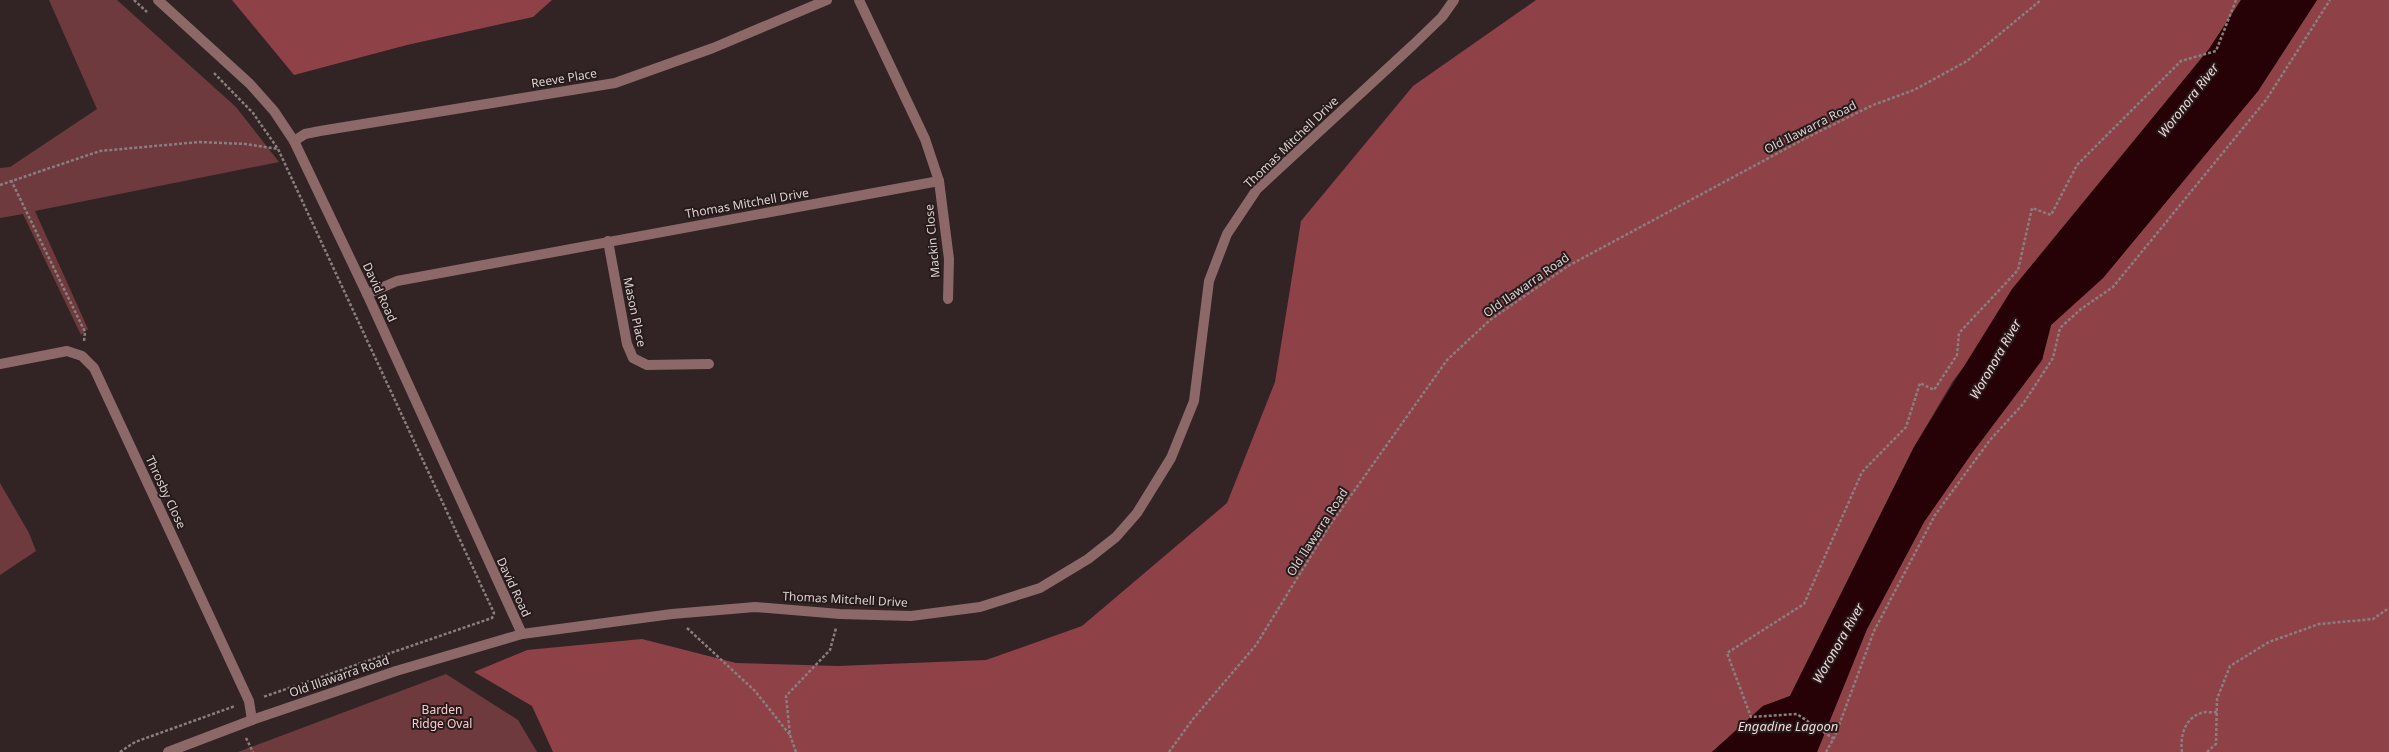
<svg xmlns="http://www.w3.org/2000/svg" width="2389" height="752" viewBox="0 0 2389 752" font-family="'Noto Sans',sans-serif">
	<style>
		.green { fill: #6e3a3e }
		.forest { fill: #8e4147 }
		.water { fill: #260207 }
		.lines { fill: none; stroke-linecap: round; stroke-linejoin: round }
		.path { stroke: #8a7f7f; stroke-width: 2.5; stroke-dasharray: 3 2; stroke-linecap: butt }
		.minor { stroke: #8c6869; stroke-width: 10 }
		.labels { text-anchor: middle; dominant-baseline: central; stroke-width: 4; stroke-linejoin: round; paint-order: stroke }
		.street-label { font-size: 12px; fill: #dcd3d3; stroke: #271a1b }
		.park-label { font-size: 12px; fill: #facbcc; stroke: #271a1b }
		.water-label { font-size: 13px; font-style: italic; fill: #f1d9d9; stroke: #271a1b }
	</style>
	<rect width="100%" height="100%" fill="#322424"/>
	<g class="green">
		<path d="M49 0H117L236 107 279 162 35 211 88 329 81 335 23 214 0 218V168L10 167 97 109Z"/>
		<path d="M0 483 29 533 36 551 0 575Z"/>
		<path d="M446 674 518 720 537 752H238Z"/>
	</g>
	<g class="forest">
		<path d="M232 0H552L533 17 407 45 294 75Z"/>
		<path d="M1536 0H2241L2209 49 2117 163 1953 381 1914 447 1790 696 1763 706 1712 752H553L532 706 474 672 527 650 642 639 736 663 838 666 986 660 1082 626 1227 503 1275 382 1301 221 1413 86Z"/>
		<path d="M2317 0H2389V752H1817L1867 629 1924 522 1972 453 2042 360 2051 325 2103 278 2258 91Z"/>
	</g>
	<path class="water" d="M2241 0H2317L2258 91 2103 278 2051 325 2042 360 1972 453 1924 522 1867 629 1817 752H1712L1763 706 1790 696 1914 447 2012 289 2209 49Z"/>
	<g class="lines">
		<g class="path">
			<path d="M134 0 147 12"/>
			<path d="M214 73 253 113 278 149 494 613 492 618 263 697"/>
			<path d="M11 180 85 332 84 341"/>
			<path d="M0 185 100 151 199 142 246 144 278 149"/>
			<path d="M687 628 755 691 790 735"/>
			<path d="M246 738 253 752"/>
			<path d="M1834 739 1797 714 1751 717 1727 653 1804 604 1862 472 1906 427 1920 383 1934 390 1957 355 1959 333 2018 270 2032 208 2051 215 2077 165 2181 61 2216 51 2236 0"/>
			<path d="M120 752 135 742 235 706"/>
			<path d="M796 752 790 735 786 696 830 650 836 628"/>
			<path d="M1169 752 1193 719 1256 645 1330 525 1447 360 1490 320 1568 266 1804 139 1873 105 1914 90 1967 61 2041 0"/>
			<path d="M1826 752 1835 736 1874 631 1935 515 1990 440 2023 404 2053 358 2060 328 2081 309 2113 287 2266 100 2330 0"/>
			<path d="M2182 752C2180 737 2184 719 2201 713 2205 711 2212 713 2217 712"/>
			<path d="M2207 752 2216 744 2217 699 2230 666 2269 642 2319 624 2373 619 2389 608"/>
		</g>
		<g class="minor">
			<path d="M158 0 250 84 274 111 294 141 368 296 522 634"/>
			<path d="M294 141 305 134 320 131 615 83 713 48 827 0"/>
			<path d="M939 181 949 259 948 299"/>
			<path d="M608 241 627 344 633 358 647 365 709 364"/>
			<path d="M367 294 397 281 939 181 925 139 859 0"/>
			<path d="M0 364 67 351 82 356 94 368 249 701 252 720"/>
			<path d="M168 752 252 720 396 671 522 634 672 614 755 607 840 614 911 616 980 607 1040 588 1088 559 1116 537 1137 513 1171 458 1194 401 1209 281 1227 234 1257 189 1413 45 1442 17 1454 0"/>
		</g>
	</g>
	<g class="labels">
		<g class="street-label">
			<text transform="translate(564 78) rotate(-9)">Reeve Place</text>
			<text transform="translate(1810 127) rotate(-27)">Old Ilawarra Road</text>
			<text transform="translate(1291 142) rotate(-44)">Thomas Mitchell Drive</text>
			<text transform="translate(747 203) rotate(-10)">Thomas Mitchell Drive</text>
			<text transform="translate(932 241) rotate(-95)">Mackin Close</text>
			<text transform="translate(1526 285) rotate(-35)">Old Ilawarra Road</text>
			<text transform="translate(380 292) rotate(65)">David Road</text>
			<text transform="translate(635 312) rotate(78)">Mason Place</text>
			<text transform="translate(166 492) rotate(65)">Throsby Close</text>
			<text transform="translate(1317 532) rotate(-57)">Old Ilawarra Road</text>
			<text transform="translate(514 587) rotate(65)">David Road</text>
			<text transform="translate(845 599) rotate(3)">Thomas Mitchell Drive</text>
			<text transform="translate(339 676) rotate(-19)">Old Illawarra Road</text>
		</g>
		<g class="park-label">
			<text x="442" y="709">Barden<tspan x="442" dy="14">Ridge Oval</tspan></text>
		</g>
		<g class="water-label">
			<text transform="translate(2188 100) rotate(-52)">Woronora River</text>
			<text transform="translate(1995 359) rotate(-60)">Woronora River</text>
			<text transform="translate(1838 643) rotate(-60)">Woronora River</text>
			<text x="1788" y="726">Engadine Lagoon</text>
		</g>
	</g>
</svg>
